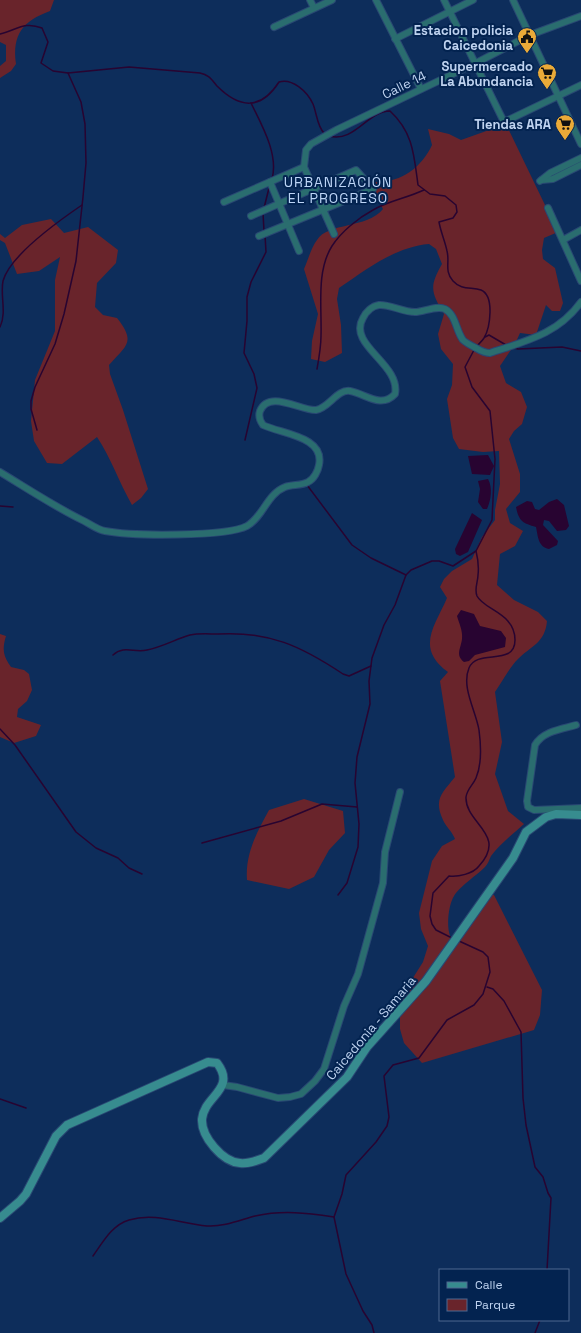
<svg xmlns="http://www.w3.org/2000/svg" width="581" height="1333" viewBox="0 0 581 1333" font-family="'Space Grotesk',sans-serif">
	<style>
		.green { fill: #69242b }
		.water { fill: #280431 }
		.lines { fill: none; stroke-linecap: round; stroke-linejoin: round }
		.stream { stroke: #280431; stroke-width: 1.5 }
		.street-casing { stroke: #294873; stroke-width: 8 }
		.secondary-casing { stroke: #294873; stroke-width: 10 }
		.street { stroke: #2a6d6f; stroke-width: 6 }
		.secondary { stroke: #378c8f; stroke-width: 8 }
		.labels { text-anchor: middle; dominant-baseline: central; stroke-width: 4; stroke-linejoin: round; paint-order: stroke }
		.poi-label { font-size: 13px; font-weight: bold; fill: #bfd3f0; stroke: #032350; text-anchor: end }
		.street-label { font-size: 13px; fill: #bfd3f0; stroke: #032350 }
		.neighbourhood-label { font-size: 14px; letter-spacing: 1px; fill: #bdd5f7; stroke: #032350 }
	</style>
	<rect width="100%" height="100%" fill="#0d2d5b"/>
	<g class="green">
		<path d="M0 0H54L50 11C23 21 12 34 16 64L11 71 0 78V66L6 61V45L0 42Z"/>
		<path d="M506 124 558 232 544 238 542 250 543 259 555 268 563 303 560 311H552L546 305 536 335 520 333 515 344 500 366 506 383 521 392 527 407 522 424 514 431 509 439 520 474V492L506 509 510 523 523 531 515 546 500 554 497 585 514 600 538 612 547 621C545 643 531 646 518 659 509 668 502 682 495 692L502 742 495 774 508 811 524 824C513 834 500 844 491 856 489 860 488 864 485 867 477 875 459 887 454 896 448 905 445 933 453 941L487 894 494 895 542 990 540 1015 534 1030 422 1063 404 1043 400 1029V1009L404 992 423 962 428 946 421 929 419 913 432 861 442 846 455 839C452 831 446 827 443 820 433 799 443 792 455 777L440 681 448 672C415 648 435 626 447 598L440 587 444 579 452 571 472 559 482 537 495 520V510L500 484 499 451 483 452 459 449 453 438 447 399 452 385 453 364 441 349 438 334 444 314C431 292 429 287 442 264L436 249 429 244C395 247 367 269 339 288L337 299 341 325 342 353 325 362 311 359 312 341 318 314 304 269C308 260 311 248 317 240 328 222 367 229 383 209L367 181C395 186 420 171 432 145L428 129 449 134 461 140Z"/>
		<path d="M51 219 64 233 88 227 118 250 116 263 97 283 95 307 103 315 117 318C136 342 127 345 109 365L110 374 123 410 148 489 141 498 132 505C119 482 111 458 97 437L62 464 47 463 34 441 31 421 35 380 55 331V280L60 257 39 271 17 274 5 243 0 240V234L5 238 22 225Z"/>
		<path d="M0 634 6 636C2 649 3 656 11 667L24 670 29 674 32 690 27 701 18 709 17 717 41 725 36 736 14 743 0 737Z"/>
		<path d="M304 799 343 811 345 833 329 850 314 877 289 889 247 880C245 854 257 832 269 810Z"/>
	</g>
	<g class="water">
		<path d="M488 455 494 466 490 475 472 474 468 456Z"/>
		<path d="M488 479C493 488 491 500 487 509H483L478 502 480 489 478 481Z"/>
		<path d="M557 499 564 505 569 526 566 530 557 531 549 521 544 520 543 525 558 541 557 545 549 549C538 547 538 536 536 527 523 523 519 522 516 507L527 501 532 502 535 509 539 510 549 502Z"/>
		<path d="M472 513 482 520 468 552 460 556 456 554 455 549Z"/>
		<path d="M461 610 474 614 480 626 501 631 506 638 505 647 475 655 469 661 464 662C455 655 461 648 462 639 463 631 459 623 457 616Z"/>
	</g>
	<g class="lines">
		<g class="stream">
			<path d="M0 34C17 30 24 21 42 28L48 42 41 63 53 71 68 73 129 67 200 73C209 75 211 79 217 86 240 109 261 110 279 82 292 78 307 91 313 104 317 114 317 126 324 133"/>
			<path d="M251 103C261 124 279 154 272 179"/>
			<path d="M329 136C355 143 367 111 390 111 413 132 414 155 418 185L430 194 445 196 456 205 457 212 453 218 439 222C441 233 445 241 447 251 450 262 444 271 453 281 461 290 471 287 481 290 495 296 490 328 484 338 482 341 479 344 476 347"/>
			<path d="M264 208 269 188"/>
			<path d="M263 213 264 231"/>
			<path d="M0 327C7 312 0 296 3 281 10 255 60 220 82 205"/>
			<path d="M485 337 489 335 506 345"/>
			<path d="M514 348 518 349 562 347 581 351"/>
			<path d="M317 369C319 358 321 347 321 336 322 308 316 271 332 246 341 232 358 218 373 210 388 201 407 198 424 190"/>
			<path d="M37 430 31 409V401L35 387 55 344 64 314 76 261 83 197 86 163 85 124 81 102 68 73"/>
			<path d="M245 440 257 388 254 374 244 353 247 321V297L251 282 266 252 265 235"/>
			<path d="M307 485 352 545 371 558 406 575"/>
			<path d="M0 506 13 507"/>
			<path d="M113 655C124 645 134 653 147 650 162 647 176 639 190 635 199 633 209 634 218 634 269 631 301 646 343 674L349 676 371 666"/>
			<path d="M0 729 15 745 76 832 96 848 118 858 129 868 142 874"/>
			<path d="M202 843 281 821 322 804 357 807"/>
			<path d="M338 895 347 883 358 847 359 824 355 783 357 757 370 704 369 681 372 658 384 625 395 605 406 575 411 570 432 561H439L453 566 476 551"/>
			<path d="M452 938 436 930 432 924 430 916 433 893 449 876C458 877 473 874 479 866 508 834 465 824 466 797 467 789 473 785 476 778 482 764 481 745 479 730 476 711 461 687 469 668 477 648 515 667 515 640 515 613 484 610 477 596 474 589 478 582 478 575 479 567 478 559 476 551L492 520 495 459 490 411 472 387 465 367 474 350"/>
			<path d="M487 987 493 989 504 1001 521 1032 523 1098 526 1125 535 1167 543 1177 548 1193 551 1198 547 1270"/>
			<path d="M0 1099 26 1108"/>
			<path d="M93 1256C103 1242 112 1225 129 1220 156 1212 181 1224 207 1226 224 1227 240 1220 255 1216 283 1210 307 1213 334 1217"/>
			<path d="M374 1333 372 1325 363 1311 346 1274 334 1217 342 1194 346 1175 376 1142 387 1126 389 1117 384 1076 393 1065 419 1058 447 1020 474 1005 483 994 490 972 488 957 483 952 459 941"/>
			<path d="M535 1333 540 1320"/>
		</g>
		<defs>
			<g id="street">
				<path d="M310 0 314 8"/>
				<path d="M376 0 421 89"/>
				<path d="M444 0 504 122 581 85"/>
				<path d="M513 0 581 144"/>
				<path d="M274 27 332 0"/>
				<path d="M395 39 473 0"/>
				<path d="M542 180 553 179 581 165"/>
				<path d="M540 181 550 173 581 158"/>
				<path d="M270 182 299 251"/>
				<path d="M224 202 304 167"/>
				<path d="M548 208 581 281"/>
				<path d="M251 216 356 170 373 189 259 236"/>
				<path d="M334 234 304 167 306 150 311 144 336 130 476 63 530 35 581 16"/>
				<path d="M563 240 581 230"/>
				<path d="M0 472C28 489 55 507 84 521 90 524 98 530 105 531 131 536 226 537 247 526 263 517 267 494 285 487 292 484 301 486 308 482 314 479 318 471 319 465 325 436 281 434 263 425 260 421 258 417 260 411 269 389 301 411 316 410 329 408 337 389 350 391 366 394 381 409 395 394 401 364 347 345 363 318 366 312 372 306 379 305 389 304 403 312 415 312 423 312 437 305 445 309 456 315 456 331 463 340 466 343 472 346 476 348 481 351 485 353 490 353 526 341 558 334 581 302"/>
				<path d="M576 725C562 729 543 731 535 745L527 801 528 807 534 810 581 808"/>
				<path d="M223 1085 237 1087 278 1098 290 1097 301 1094 315 1081 324 1069 344 1006 358 974 383 883 385 852 400 792"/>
			</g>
			<path id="secondary" d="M0 1218 20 1201 26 1194 56 1136 67 1125 208 1062 217 1063C237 1089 204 1096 202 1119 201 1137 223 1162 240 1163 248 1164 256 1161 264 1158L347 1077 367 1047 426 981 513 858 526 832 546 817 556 814 581 815"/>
		</defs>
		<use href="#street" class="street-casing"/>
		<use href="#secondary" class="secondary-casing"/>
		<use href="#street" class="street"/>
		<use href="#secondary" class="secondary"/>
	</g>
	<defs>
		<symbol id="civic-pin" viewBox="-11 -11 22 30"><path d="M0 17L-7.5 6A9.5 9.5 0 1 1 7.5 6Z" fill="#eaaa38" stroke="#032350"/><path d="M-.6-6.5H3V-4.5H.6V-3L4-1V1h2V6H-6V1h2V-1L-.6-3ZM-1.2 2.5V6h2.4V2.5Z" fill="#111"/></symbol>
		<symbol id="supermarket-pin" viewBox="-11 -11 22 30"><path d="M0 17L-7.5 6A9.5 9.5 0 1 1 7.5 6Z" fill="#eaaa38" stroke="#032350"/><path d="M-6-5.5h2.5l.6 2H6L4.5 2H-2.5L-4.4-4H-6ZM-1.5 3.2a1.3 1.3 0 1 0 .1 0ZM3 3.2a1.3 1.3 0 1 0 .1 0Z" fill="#111"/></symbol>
	</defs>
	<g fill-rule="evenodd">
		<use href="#civic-pin" x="516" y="26" width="22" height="30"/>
		<use href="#supermarket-pin" x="536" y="62" width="22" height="30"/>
		<use href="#supermarket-pin" x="554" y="113" width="22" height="30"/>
	</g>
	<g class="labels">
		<g class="poi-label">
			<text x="513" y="30">Estacion policia<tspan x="513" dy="15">Caicedonia</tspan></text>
			<text x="533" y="66">Supermercado<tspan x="533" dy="15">La Abundancia</tspan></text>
			<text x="551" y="124">Tiendas ARA</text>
		</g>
		<g class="street-label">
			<text transform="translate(404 85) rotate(-26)">Calle 14</text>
			<text transform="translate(371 1028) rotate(-50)">Caicedonia - Samaria</text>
		</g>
		<g class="neighbourhood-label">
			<text x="338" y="182">URBANIZACIÓN<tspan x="338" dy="16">EL PROGRESO</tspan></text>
		</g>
	</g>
	<rect x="439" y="1269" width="130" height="52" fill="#032350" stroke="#4e6990"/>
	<rect x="447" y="1282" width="20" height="6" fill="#378c8f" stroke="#4e6990"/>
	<text x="475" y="1289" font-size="12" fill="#bfd3f0">Calle</text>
	<rect x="447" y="1299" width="20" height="12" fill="#69242b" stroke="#4e6990"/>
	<text x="475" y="1309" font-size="12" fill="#bfd3f0">Parque</text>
</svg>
